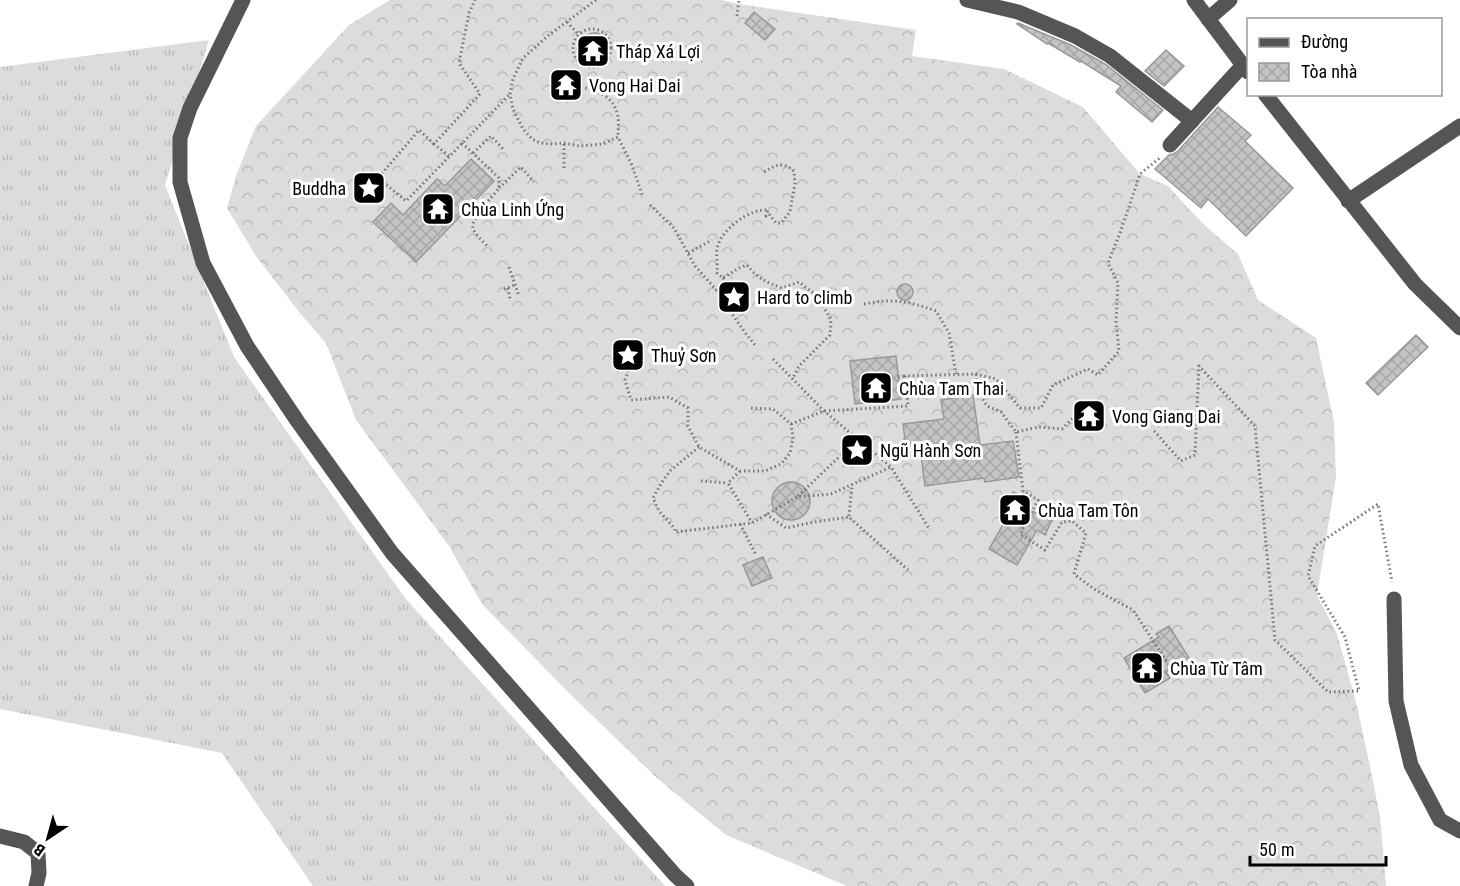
<svg xmlns="http://www.w3.org/2000/svg" width="1460" height="886" viewBox="0 0 1460 886" font-family="'Roboto Condensed',sans-serif">
	<style>
		.grass { fill: url(#grass-tufts) }
		.forest { fill: url(#forest-crowns) }
		.building { fill: url(#building-cross-hatch); stroke: #999; stroke-width: 1.5 }
		.lines { fill: none; stroke-linecap: round; stroke-linejoin: round }
		.path { stroke: #777; stroke-width: 3; stroke-dasharray: 1.5 3; stroke-linecap: butt }
		.minor { stroke: #555; stroke-width: 15 }
		.labels { text-anchor: middle; dominant-baseline: central; stroke-width: 6; stroke-linejoin: round; paint-order: stroke }
		.poi-label { font-size: 18px; fill: #000; stroke: #fff; text-anchor: start }
	</style>
	<defs>
		<pattern id="grass-tufts" width="24" height="20" patternUnits="userSpaceOnUse" patternTransform="scale(1.5)"><rect width="24" height="20" fill="#dcdcdc"/><path d="M3 7l-1-3M5 7V3M7 7l1-3M15 17l-1-3M17 17v-4M19 17l1-3" fill="none" stroke="#bbb"/></pattern>
		<pattern id="forest-crowns" width="20" height="18" patternUnits="userSpaceOnUse" patternTransform="scale(1.5)"><rect width="20" height="18" fill="#dcdcdc"/><path d="M2 6a3 3 0 1 1 6 0M12 15a3 3 0 1 1 6 0" fill="none" stroke="#bbb"/></pattern>
		<pattern id="building-cross-hatch" width="8" height="8" patternUnits="userSpaceOnUse" patternTransform="scale(1.5)"><rect width="8" height="8" fill="#c4c4c4"/><path d="M0 0l8 8M0 8l8-8" fill="none" stroke="#a7a7a7"/></pattern>
	</defs>
	<rect width="100%" height="100%" fill="#fff"/>
	<path class="grass" d="M209 40 165 185 234 357 405 598 665 886H313L222 753 0 709V67Z"/>
	<path class="forest" d="M390 0H721L739 4 916 30 912 56 1004 69 1083 107 1140 174 1168 186 1202 223 1238 254 1258 300 1316 338 1334 422 1336 477 1317 595 1337 634 1356 702 1370 766 1380 817 1386 886H847L726 835 658 779 567 691 482 604 449 546 356 420 326 343 299 312 256 256 227 208 236 176 256 126 349 25Z"/>
	<g class="building">
		<path d="M754 12 775 29 765 40 745 23Z"/>
		<path d="M1018 23 1071 45 1105 64 1163 110 1152 122 1116 92 1121 86 1081 61 1080 62 1048 43 1047 44 1017 24Z"/>
		<path d="M592 33H598L603 37 607 41 609 47 608 54 604 59 598 63 592 64 583 61 578 53 577 48 581 38Z"/>
		<path d="M1166 50 1184 66 1164 86 1145 71Z"/>
		<path d="M1218 107 1251 135 1245 141 1293 188 1246 236 1208 199 1201 208 1155 169 1169 155 1173 154 1177 152Z"/>
		<path d="M471 159 494 181 416 262 373 222 391 203 403 215 437 179 445 186Z"/>
		<circle cx="905" cy="292" r="8"/>
		<path d="M1416 335 1428 347 1378 395 1366 383Z"/>
		<path d="M896 356 901 399 855 404 850 361Z"/>
		<path d="M973 395 980 445 1013 441 1019 477 985 482 984 478 925 486 921 455 907 457 903 424 944 419 941 400Z"/>
		<circle cx="791" cy="501" r="19"/>
		<path d="M1013 492 1031 501 1027 509 1052 520 1045 535 1037 530 1017 565 989 549 1005 521 1000 518Z"/>
		<path d="M763 557 772 578 752 586 743 565Z"/>
		<path d="M1169 626 1189 658 1166 672 1170 678 1145 693 1124 658 1159 637 1156 634Z"/>
	</g>
	<g class="lines">
		<g class="path">
			<path d="M596 0 549 35 523 58 513 79 510 94 513 109 523 129 532 139 540 143 552 144 564 143 579 146 603 144 618 137 631 163 643 197"/>
			<path d="M737 16 739 0"/>
			<path d="M567 22 578 34"/>
			<circle cx="592" cy="48" r="19"/>
			<path d="M572 85C592 89 614 93 618 117 619 123 618 130 618 137"/>
			<path d="M462 143 499 178V188C493 197 470 218 473 228 475 235 484 242 488 247"/>
			<path d="M434 144 419 130 378 178 406 201 510 94"/>
			<path d="M473 153 491 136 503 149"/>
			<path d="M449 156 434 144 480 94 459 63 469 13 475 0"/>
			<path d="M564 168V143"/>
			<path d="M764 172C777 165 781 161 794 171L795 183 790 212 781 223H776L769 214 766 216 768 210C750 208 720 230 717 249 716 257 718 265 717 273L723 278 739 268 747 265C758 279 766 282 782 288L799 282 816 295 831 319 830 335 799 366 793 378"/>
			<path d="M499 188 521 167 534 182"/>
			<path d="M650 205 674 228 695 266 719 293"/>
			<path d="M688 253 712 240"/>
			<path d="M509 267 519 296"/>
			<path d="M723 278 732 289 734 297"/>
			<path d="M508 288 510 299"/>
			<path d="M504 289 515 285"/>
			<path d="M864 304C894 298 908 301 936 311L949 333 956 374"/>
			<path d="M730 311 746 334 756 346"/>
			<path d="M773 359 824 411 891 467 930 530"/>
			<path d="M632 362 625 380 631 400 669 397 688 408V426L699 447 740 471H765L781 464 790 453 793 438 791 424 773 409 749 408"/>
			<path d="M976 374 977 390 987 406 1001 412 1016 432 1038 427 1062 429 1076 415 1085 413"/>
			<path d="M898 377 905 376"/>
			<path d="M791 424 824 411 908 406 905 376 976 374 996 379 1020 408H1041L1053 385 1088 369 1098 375 1119 351 1116 322 1118 283 1108 263 1120 233 1140 174 1161 157"/>
			<path d="M1154 431 1181 461 1195 455 1199 366 1255 426 1275 640 1328 692 1359 691 1345 637 1308 576 1315 546 1378 504 1392 582"/>
			<path d="M1016 432 1023 491 1038 500 1020 534 1045 550 1062 522 1072 521 1086 533 1074 574 1094 589 1133 610 1169 665"/>
			<path d="M699 447 671 470 662 482 653 498 659 511 675 529V532L752 523 797 497 831 494 891 467"/>
			<path d="M740 471 728 483 752 523"/>
			<path d="M701 481 728 483"/>
			<path d="M798 496 858 439"/>
			<path d="M766 514 786 528 814 522 849 517 908 570"/>
			<path d="M849 516 852 485"/>
			<path d="M740 524 756 555"/>
		</g>
		<g class="minor">
			<path d="M243 0 190 108 180 138V182L203 263 247 346 298 422 392 553 675 875 687 886"/>
			<path d="M967 0 1018 12 1075 36 1110 56 1192 121"/>
			<path d="M1194 0 1248 72"/>
			<path d="M1208 19 1230 0"/>
			<path d="M1265 94 1415 284 1460 328"/>
			<path d="M1170 145 1243 65"/>
			<path d="M1348 201 1460 126"/>
			<path d="M1394 599 1396 701 1411 765 1440 820 1460 831"/>
			<path d="M0 836 24 842 38 853 39 873 36 886"/>
		</g>
	</g>
	<defs>
		<symbol id="temple-square" viewBox="-11 -11 22 22"><rect x="-9" y="-9" width="18" height="18" rx="4" fill="#000" stroke="#fff"/><path d="M0-6L5-2H3V0L6.5 2.5H4V6H1.5V3h-3V6H-4V2.5H-6.5L-3 0V-2H-5Z" fill="#fff"/></symbol>
		<symbol id="sight-square" viewBox="-11 -11 22 22"><rect x="-9" y="-9" width="18" height="18" rx="4" fill="#000" stroke="#fff"/><path d="M0-6L1.8-2.2L6-1.7L2.9 1.2L3.7 5.4L0 3.3L-3.7 5.4L-2.9 1.2L-6-1.7L-1.8-2.2Z" fill="#fff"/></symbol>
	</defs>
	<g fill-rule="evenodd">
		<use href="#temple-square" x="574" y="32" width="38" height="38"/>
		<use href="#temple-square" x="547" y="66" width="38" height="38"/>
		<use href="#sight-square" x="350" y="169" width="38" height="38"/>
		<use href="#temple-square" x="419" y="190" width="38" height="38"/>
		<use href="#sight-square" x="715" y="278" width="38" height="38"/>
		<use href="#sight-square" x="609" y="336" width="38" height="38"/>
		<use href="#temple-square" x="857" y="369" width="38" height="38"/>
		<use href="#temple-square" x="1070" y="397" width="38" height="38"/>
		<use href="#sight-square" x="838" y="431" width="38" height="38"/>
		<use href="#temple-square" x="996" y="491" width="38" height="38"/>
		<use href="#temple-square" x="1128" y="649" width="38" height="38"/>
	</g>
	<g class="labels">
		<g class="poi-label">
			<text x="616" y="51">Tháp Xá Lợi</text>
			<text x="589" y="85">Vong Hai Dai</text>
			<text x="346" y="188" text-anchor="end">Buddha</text>
			<text x="461" y="209">Chùa Linh Ứng</text>
			<text x="757" y="297">Hard to climb</text>
			<text x="651" y="355">Thuỷ Sơn</text>
			<text x="899" y="388">Chùa Tam Thai</text>
			<text x="1112" y="416">Vong Giang Dai</text>
			<text x="880" y="450">Ngũ Hành Sơn</text>
			<text x="1038" y="510">Chùa Tam Tôn</text>
			<text x="1170" y="668">Chùa Từ Tâm</text>
		</g>
	</g>
	<rect x="1247" y="18" width="195" height="78" fill="#ffffff" stroke="#999999" stroke-width="1.5"/>
	<rect x="1259" y="38" width="30" height="9" fill="#555555" stroke="#999999" stroke-width="1.5"/>
	<text x="1301" y="48" font-size="18" fill="#000000">Đường</text>
	<rect x="1259" y="63" width="30" height="18" fill="url(#building-cross-hatch)" stroke="#999999" stroke-width="1.5"/>
	<text x="1301" y="78" font-size="18" fill="#000000">Tòa nhà</text>
	<g transform="translate(48 838) rotate(216)" stroke="#ffffff" stroke-width="4.5" paint-order="stroke">
	<path d="M0-4.5L10 22L0 15L-10 22Z" fill="#000000"/>
	<text y="-9" font-size="16" font-weight="bold" text-anchor="middle" fill="#000000">B</text>
	</g>
	<path d="M1250 856v9h136v-9" fill="none" stroke="#000000" stroke-width="3"/>
	<text x="1259" y="856" font-size="18" fill="#000000" stroke="#ffffff" stroke-width="4.5" paint-order="stroke">50 m</text>
</svg>
